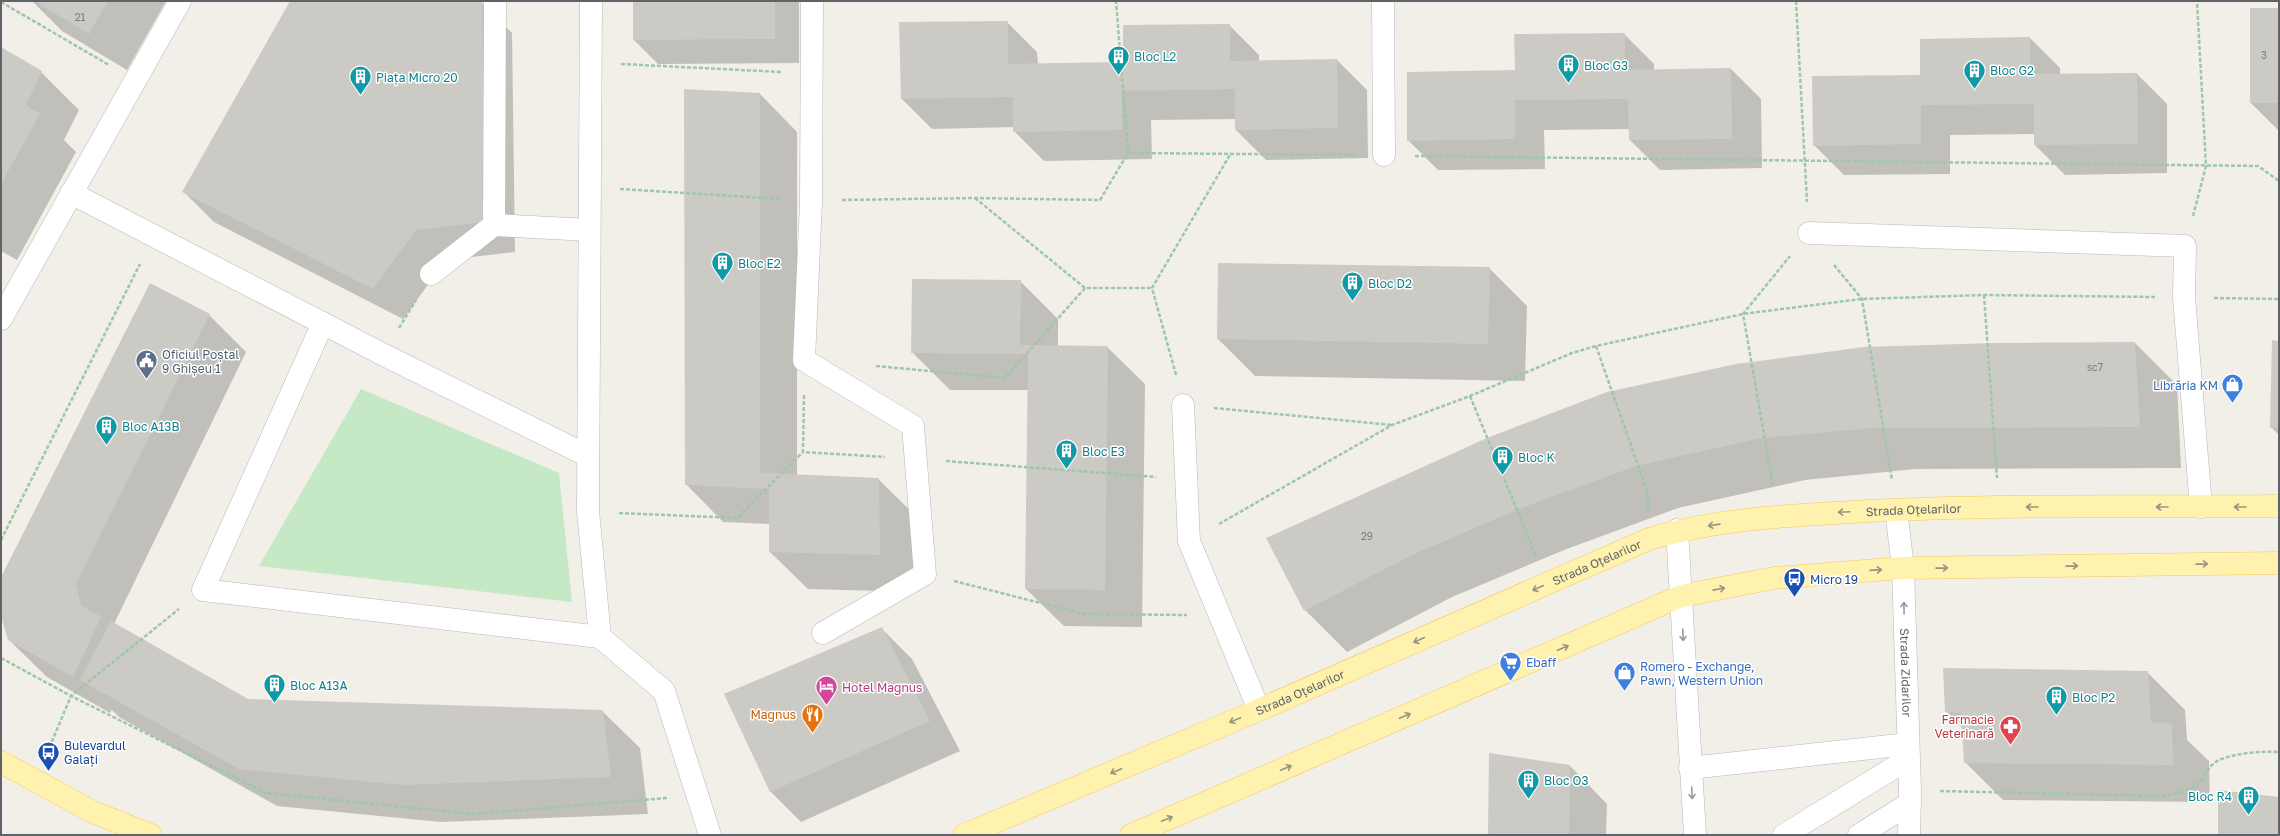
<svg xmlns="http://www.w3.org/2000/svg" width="2280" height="836" viewBox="0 0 2280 836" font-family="'Golos Text',sans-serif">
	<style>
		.green { fill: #c5e8c5 }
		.shadow { fill: #0003 }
		.building { fill: #cccac5 }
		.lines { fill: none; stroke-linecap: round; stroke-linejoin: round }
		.minor-casing { stroke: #b5b8bc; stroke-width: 23 }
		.major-casing { stroke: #f2c960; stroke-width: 23 }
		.path { stroke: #9cc7a9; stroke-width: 2.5; stroke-dasharray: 4 2; stroke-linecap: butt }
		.minor { stroke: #fff; stroke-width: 22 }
		.major { stroke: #fff2af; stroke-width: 22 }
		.oneway { stroke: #979581 }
		.oneway2 { stroke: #979a9d }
		.labels { text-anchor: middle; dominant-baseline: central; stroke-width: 3; stroke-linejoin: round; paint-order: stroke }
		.number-label { font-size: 10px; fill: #7a7d7f }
		.culture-label { font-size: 12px; fill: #0d838f; stroke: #fff; text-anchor: start }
		.service-label { font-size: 12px; fill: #4e5e75; stroke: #fff; text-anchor: start }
		.shop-label { font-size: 12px; fill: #366cbe; stroke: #fff; text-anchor: start }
		.street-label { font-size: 12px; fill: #5f6368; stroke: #fff }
		.transit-label { font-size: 12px; fill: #164399; stroke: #fff; text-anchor: start }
		.hotel-label { font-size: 12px; fill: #b23c85; stroke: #fff; text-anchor: start }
		.food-label { font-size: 12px; fill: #c56008; stroke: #fff; text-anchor: end }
		.health-label { font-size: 12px; fill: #be3a42; stroke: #fff; text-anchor: end }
	</style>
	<rect width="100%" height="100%" fill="#f1efe8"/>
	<path class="green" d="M361 389 559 473 572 602 259 566Z"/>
	<g class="shadow">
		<path d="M32 1H166L127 70 62 31Z"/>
		<path d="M291 1 482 3 512 33 515 252 446 260 403 319 214 222 184 192Z"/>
		<path d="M634 1H799V63L658 64 634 40Z"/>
		<path d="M2279 9V131L2251 103Z"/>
		<path d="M1007 22 1037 52 1038 64 1124 63 1229 25 1259 55V61L1337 60 1367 90 1368 158 1266 160 1236 130V119L1151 120 1152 159 1044 161 1014 131V127L932 129 902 99Z"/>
		<path d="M1624 34 1654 64V70L1731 69 1761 99 1762 168 1660 170 1630 140V129L1544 130 1545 169 1438 170 1408 140 1516 71Z"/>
		<path d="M2030 38 2060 68V75L2137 74 2167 104V173L2065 175 2035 145V134L1950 135V174L1844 175 1814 145 1921 76Z"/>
		<path d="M1 48 41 72 79 110 64 140 76 152 17 260 1 251Z"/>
		<path d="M760 94 797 132V475L878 479 916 516 917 592 808 589 770 552V524L723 522 686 484Z"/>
		<path d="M1489 268 1527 306 1525 381 1255 376 1218 339Z"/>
		<path d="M1021 282 1058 319V347H1107L1145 384 1142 627 1064 626 1026 589 1029 390H950L912 352Z"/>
		<path d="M209 315 246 352 114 624 248 700 602 711 640 748 648 814 441 822 277 806 119 717 112 710 110 713 47 677 9 640 1 613V579Z"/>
		<path d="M2279 342V435L2271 427Z"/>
		<path d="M2135 343 2177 385 2181 468 1916 469 1805 480 1678 508 1564 550 1452 597 1347 652 1305 610 1268 539Z"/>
		<path d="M882 629 912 659 960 751 801 822 771 792 725 694Z"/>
		<path d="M2147 672 2185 710 2187 740 2209 761 2210 802 2003 800 1965 762 1963 729 1946 711Z"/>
		<path d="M1570 766 1607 804 1606 835H1489Z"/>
	</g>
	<g class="building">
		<path d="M35 1H108L89 34Z"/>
		<path d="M290 1 482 2 485 222 416 230 373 289 182 192Z"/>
		<path d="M633 1H775V39L633 40Z"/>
		<rect x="2250" y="8" width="29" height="95"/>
		<path d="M1008 21V64L1123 62V25L1230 24V61L1337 59 1338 128 1235 130V89L1122 91V130L1013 132V97L901 99 899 22Z"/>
		<path d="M1625 33V70L1731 68 1732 139 1629 140 1628 99 1515 100V139L1407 141V72L1515 70 1514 34Z"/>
		<path d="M2030 37V74L2137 73 2138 144 2034 145V104L1921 105V144L1813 146 1812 76 1920 75V39Z"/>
		<path d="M1 47 42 71 26 105 40 114 1 184Z"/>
		<path d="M684 89 760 93V473L879 478 880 555 769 552V489L685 485Z"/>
		<path d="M1218 263 1490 267 1488 344 1217 339Z"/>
		<path d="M912 279 1021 280 1020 345 1108 346 1105 590 1025 589 1028 354 911 353Z"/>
		<path d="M150 283 210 314 76 584 81 605 101 617 73 677 8 640 1 616V577Z"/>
		<path d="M2272 340 2279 341V428H2270Z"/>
		<path d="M2135 342 2140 427 1874 428 1762 438 1636 466 1521 508 1410 556 1304 611 1266 538 1487 438 1607 392 1736 364 1864 347 1994 343Z"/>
		<path d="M111 621 248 699 603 710 611 777 403 785 239 769 80 680Z"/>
		<path d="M882 627 930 721 770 792 724 694Z"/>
		<path d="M1943 668 2148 671 2151 722 2172 723 2173 765 1964 763 1961 713 1945 712Z"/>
		<path d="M1489 753 1570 765 1569 835H1488Z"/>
		<path d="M2218 790 2279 797V835H2218Z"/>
	</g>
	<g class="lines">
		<defs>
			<g id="minor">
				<path d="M812 1 811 201 804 360 913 426 925 574 823 633"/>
				<path d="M1383 1 1384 155"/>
				<path d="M71 193 384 355 588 456"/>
				<path d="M494 225 495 1"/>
				<path d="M1809 233 2185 246 2184 297 2201 507"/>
				<path d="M431 274 494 225 589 230"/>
				<path d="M1 319 180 1"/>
				<path d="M323 323 203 590 600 637 588 511 591 1"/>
				<path d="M1183 405 1189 541 1259 710"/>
				<path id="s1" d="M1896 510 1903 568 1910 790 1909 835"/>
				<path d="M1677 530 1695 835"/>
				<path d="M600 637 664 691 710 835"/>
				<path d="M1690 768 1908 744"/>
				<path d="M1784 835 1908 759"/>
				<path d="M1859 835 1910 803"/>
			</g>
			<g id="major">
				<path d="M1 762 93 812 151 835"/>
				<path id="s2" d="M964 835 1259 710 1649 539C1720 518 1795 515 1869 511 2005 504 2142 507 2279 506"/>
				<path d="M1131 835 1681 596 1774 578 1903 568 2279 563"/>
			</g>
		</defs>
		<use href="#minor" class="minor-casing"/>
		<use href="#major" class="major-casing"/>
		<g class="path">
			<path d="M1796 1 1807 202"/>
			<path d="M1 2 109 65"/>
			<path d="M621 64 782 72"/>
			<path d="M1128 153 1354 155"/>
			<path d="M1415 156 2258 166 2279 181"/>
			<path d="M620 189 781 199"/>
			<path d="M975 198 1085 288H1152"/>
			<path d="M842 200 975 198 1100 200 1128 153 1116 1"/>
			<path d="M2193 216 2206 166 2197 1"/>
			<path d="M1834 265 1862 299 1892 480"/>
			<path d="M1984 295 1997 478"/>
			<path d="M2214 298 2279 299"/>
			<path d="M399 328 416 300"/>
			<path d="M1596 346 1647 491 1648 509"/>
			<path d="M876 366 1005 378 1085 288"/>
			<path d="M1176 375 1152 288 1231 153"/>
			<path d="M804 395 803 452 885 457"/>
			<path d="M1470 396 1536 556"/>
			<path d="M1214 408 1392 425"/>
			<path d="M946 461 1156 477"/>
			<path d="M1773 486 1743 314 1790 256"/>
			<path d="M619 513 737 518 803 452"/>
			<path d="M1219 524 1392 425 1470 396 1572 353 1596 346 1743 314 1862 299 1984 295 2155 297"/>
			<path d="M1 540 140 264"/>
			<path d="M954 581 1084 614 1187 615"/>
			<path d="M1 658 71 696 266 793 474 814 667 798"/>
			<path d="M47 753 71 696 179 609"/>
			<path d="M1940 791 2163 796C2175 793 2190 792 2200 782 2205 777 2207 769 2213 764 2226 753 2262 751 2279 752"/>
		</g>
		<use href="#minor" class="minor"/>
		<use href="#major" class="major"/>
	</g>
	<defs><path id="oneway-shaft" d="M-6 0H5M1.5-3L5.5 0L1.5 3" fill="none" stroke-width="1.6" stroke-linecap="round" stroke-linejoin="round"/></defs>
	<g class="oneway">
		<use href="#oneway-shaft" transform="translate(2032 507) rotate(-180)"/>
		<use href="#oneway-shaft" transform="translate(2162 507) rotate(-180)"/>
		<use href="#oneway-shaft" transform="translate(2240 507) rotate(180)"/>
		<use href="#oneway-shaft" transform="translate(1844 512) rotate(177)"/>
		<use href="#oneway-shaft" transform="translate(1714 525) rotate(172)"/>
		<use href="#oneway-shaft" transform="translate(2202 564) rotate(-1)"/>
		<use href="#oneway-shaft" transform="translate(2072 566) rotate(-1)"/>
		<use href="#oneway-shaft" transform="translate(1942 568) rotate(-1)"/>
		<use href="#oneway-shaft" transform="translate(1876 570) rotate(-4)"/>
		<use href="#oneway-shaft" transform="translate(1538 588) rotate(156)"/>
		<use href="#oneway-shaft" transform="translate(1719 589) rotate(-11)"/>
		<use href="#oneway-shaft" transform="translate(1419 640) rotate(156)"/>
		<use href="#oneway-shaft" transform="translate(1563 648) rotate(-23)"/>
		<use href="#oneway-shaft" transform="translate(1405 716) rotate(-23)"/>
		<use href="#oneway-shaft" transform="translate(1235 720) rotate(157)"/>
		<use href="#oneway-shaft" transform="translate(1286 768) rotate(-23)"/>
		<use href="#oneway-shaft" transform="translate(1116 771) rotate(157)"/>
		<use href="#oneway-shaft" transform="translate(1167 819) rotate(-23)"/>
	</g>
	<g class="oneway2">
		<use href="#oneway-shaft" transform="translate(1904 608) rotate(-91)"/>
		<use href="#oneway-shaft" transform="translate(1683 635) rotate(87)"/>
		<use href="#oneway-shaft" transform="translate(1692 793) rotate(87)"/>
	</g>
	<defs>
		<symbol id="building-pin" viewBox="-11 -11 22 30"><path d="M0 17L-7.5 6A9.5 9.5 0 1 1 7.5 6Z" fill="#0f9aa8" stroke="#fff"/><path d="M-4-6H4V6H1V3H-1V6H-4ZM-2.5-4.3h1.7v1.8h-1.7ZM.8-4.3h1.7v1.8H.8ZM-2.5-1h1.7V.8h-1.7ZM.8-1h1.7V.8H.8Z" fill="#fff"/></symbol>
		<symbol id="civic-pin" viewBox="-11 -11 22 30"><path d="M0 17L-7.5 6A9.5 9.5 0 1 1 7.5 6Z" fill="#5c6f8a" stroke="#fff"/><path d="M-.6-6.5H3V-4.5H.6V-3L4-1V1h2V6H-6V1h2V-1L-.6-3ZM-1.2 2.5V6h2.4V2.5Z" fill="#fff"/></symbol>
		<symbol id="shop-pin" viewBox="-11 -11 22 30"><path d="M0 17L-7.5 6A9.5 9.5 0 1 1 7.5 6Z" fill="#3f7fe0" stroke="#fff"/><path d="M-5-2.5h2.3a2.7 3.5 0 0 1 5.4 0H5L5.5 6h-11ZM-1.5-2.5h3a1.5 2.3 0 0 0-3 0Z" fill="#fff"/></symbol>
		<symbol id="bus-pin" viewBox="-11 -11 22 30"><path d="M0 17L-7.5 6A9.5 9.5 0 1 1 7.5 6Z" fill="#1a4fb4" stroke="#fff"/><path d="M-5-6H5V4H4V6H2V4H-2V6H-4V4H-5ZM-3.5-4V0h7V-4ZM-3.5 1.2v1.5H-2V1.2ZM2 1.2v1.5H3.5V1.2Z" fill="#fff"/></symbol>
		<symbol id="supermarket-pin" viewBox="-11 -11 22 30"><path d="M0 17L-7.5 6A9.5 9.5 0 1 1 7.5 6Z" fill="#3f7fe0" stroke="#fff"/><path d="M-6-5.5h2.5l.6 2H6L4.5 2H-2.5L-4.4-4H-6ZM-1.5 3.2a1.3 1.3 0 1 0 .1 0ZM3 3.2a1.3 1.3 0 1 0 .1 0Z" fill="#fff"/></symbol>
		<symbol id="hotel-pin" viewBox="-11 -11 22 30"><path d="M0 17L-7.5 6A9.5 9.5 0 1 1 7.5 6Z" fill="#d1479c" stroke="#fff"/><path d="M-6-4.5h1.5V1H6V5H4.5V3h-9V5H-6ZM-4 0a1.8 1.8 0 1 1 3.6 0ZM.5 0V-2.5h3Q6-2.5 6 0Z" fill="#fff"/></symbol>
		<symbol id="restaurant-pin" viewBox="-11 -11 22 30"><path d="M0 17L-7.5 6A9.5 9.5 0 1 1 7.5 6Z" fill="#e8710a" stroke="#fff"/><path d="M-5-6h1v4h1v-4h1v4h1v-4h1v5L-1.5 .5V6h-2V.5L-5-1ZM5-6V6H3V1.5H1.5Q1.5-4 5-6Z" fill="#fff"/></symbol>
		<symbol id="pharmacy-pin" viewBox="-11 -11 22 30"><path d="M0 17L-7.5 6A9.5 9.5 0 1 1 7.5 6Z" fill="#e0444e" stroke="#fff"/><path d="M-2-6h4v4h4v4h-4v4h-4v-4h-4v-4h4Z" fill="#fff"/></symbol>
	</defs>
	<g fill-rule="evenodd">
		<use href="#building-pin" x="1106" y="44" width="25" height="34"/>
		<use href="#building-pin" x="1556" y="52" width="25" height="34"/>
		<use href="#building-pin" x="1962" y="58" width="25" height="34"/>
		<use href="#building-pin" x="348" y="64" width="25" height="34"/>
		<use href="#building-pin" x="710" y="250" width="25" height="34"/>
		<use href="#building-pin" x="1340" y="270" width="25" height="34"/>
		<use href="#civic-pin" x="134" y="348" width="25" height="34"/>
		<use href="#shop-pin" x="2220" y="372" width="25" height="34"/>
		<use href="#building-pin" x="94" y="414" width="25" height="34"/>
		<use href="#building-pin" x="1054" y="438" width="25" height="34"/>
		<use href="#building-pin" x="1490" y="444" width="25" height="34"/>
		<use href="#bus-pin" x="1782" y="566" width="25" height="34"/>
		<use href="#supermarket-pin" x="1498" y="650" width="25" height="34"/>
		<use href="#shop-pin" x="1612" y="660" width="25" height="34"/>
		<use href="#building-pin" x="262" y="672" width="25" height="34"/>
		<use href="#hotel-pin" x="814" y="674" width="25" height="34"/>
		<use href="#building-pin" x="2044" y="684" width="25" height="34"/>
		<use href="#restaurant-pin" x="800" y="702" width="25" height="34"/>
		<use href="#pharmacy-pin" x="1998" y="714" width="25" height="34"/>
		<use href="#bus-pin" x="36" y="740" width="25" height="34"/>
		<use href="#building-pin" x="1516" y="768" width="25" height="34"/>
		<use href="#building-pin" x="2236" y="784" width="25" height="34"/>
	</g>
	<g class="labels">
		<g class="number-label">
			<text x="80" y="17">21</text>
			<text x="2264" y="55">3</text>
			<text x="2095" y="367">sc7</text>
			<text x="1367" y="536">29</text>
		</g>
		<g class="culture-label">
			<text x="1134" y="56">Bloc L2</text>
			<text x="1584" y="65">Bloc G3</text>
			<text x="1990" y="70">Bloc G2</text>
			<text x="376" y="77">Piața Micro 20</text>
			<text x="738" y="263">Bloc E2</text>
			<text x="1368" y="283">Bloc D2</text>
			<text x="122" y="426">Bloc A13B</text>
			<text x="1082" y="451">Bloc E3</text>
			<text x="1518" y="457">Bloc K</text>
			<text x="290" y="685">Bloc A13A</text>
			<text x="2072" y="697">Bloc P2</text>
			<text x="1544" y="780">Bloc O3</text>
			<text x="2232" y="796" text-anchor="end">Bloc R4</text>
		</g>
		<g class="service-label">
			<text x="162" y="354">Oficiul Poștal<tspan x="162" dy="14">9 Ghișeu 1</tspan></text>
		</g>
		<g class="shop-label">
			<text x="2218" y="385" text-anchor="end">Librăria KM</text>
			<text x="1526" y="662">Ebaff</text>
			<text x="1640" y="666">Romero - Exchange,<tspan x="1640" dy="14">Pawn, Western Union</tspan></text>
		</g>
		<g class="street-label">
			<text stroke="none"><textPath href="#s2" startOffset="1013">Strada Oțelarilor</textPath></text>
			<text stroke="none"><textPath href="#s2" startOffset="689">Strada Oțelarilor</textPath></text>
			<text stroke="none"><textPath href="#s1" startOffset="163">Strada Zidarilor</textPath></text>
			<text stroke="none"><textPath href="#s2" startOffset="365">Strada Oțelarilor</textPath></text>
		</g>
		<g class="transit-label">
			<text x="1810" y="579">Micro 19</text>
			<text x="64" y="745">Bulevardul<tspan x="64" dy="14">Galați</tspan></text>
		</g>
		<g class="hotel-label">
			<text x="842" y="687">Hotel Magnus</text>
		</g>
		<g class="food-label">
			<text x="796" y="714">Magnus</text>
		</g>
		<g class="health-label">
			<text x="1994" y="719">Farmacie<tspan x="1994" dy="14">Veterinară</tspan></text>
		</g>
	</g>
	<rect width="2280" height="836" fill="none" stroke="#5f6368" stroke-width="4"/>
</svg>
